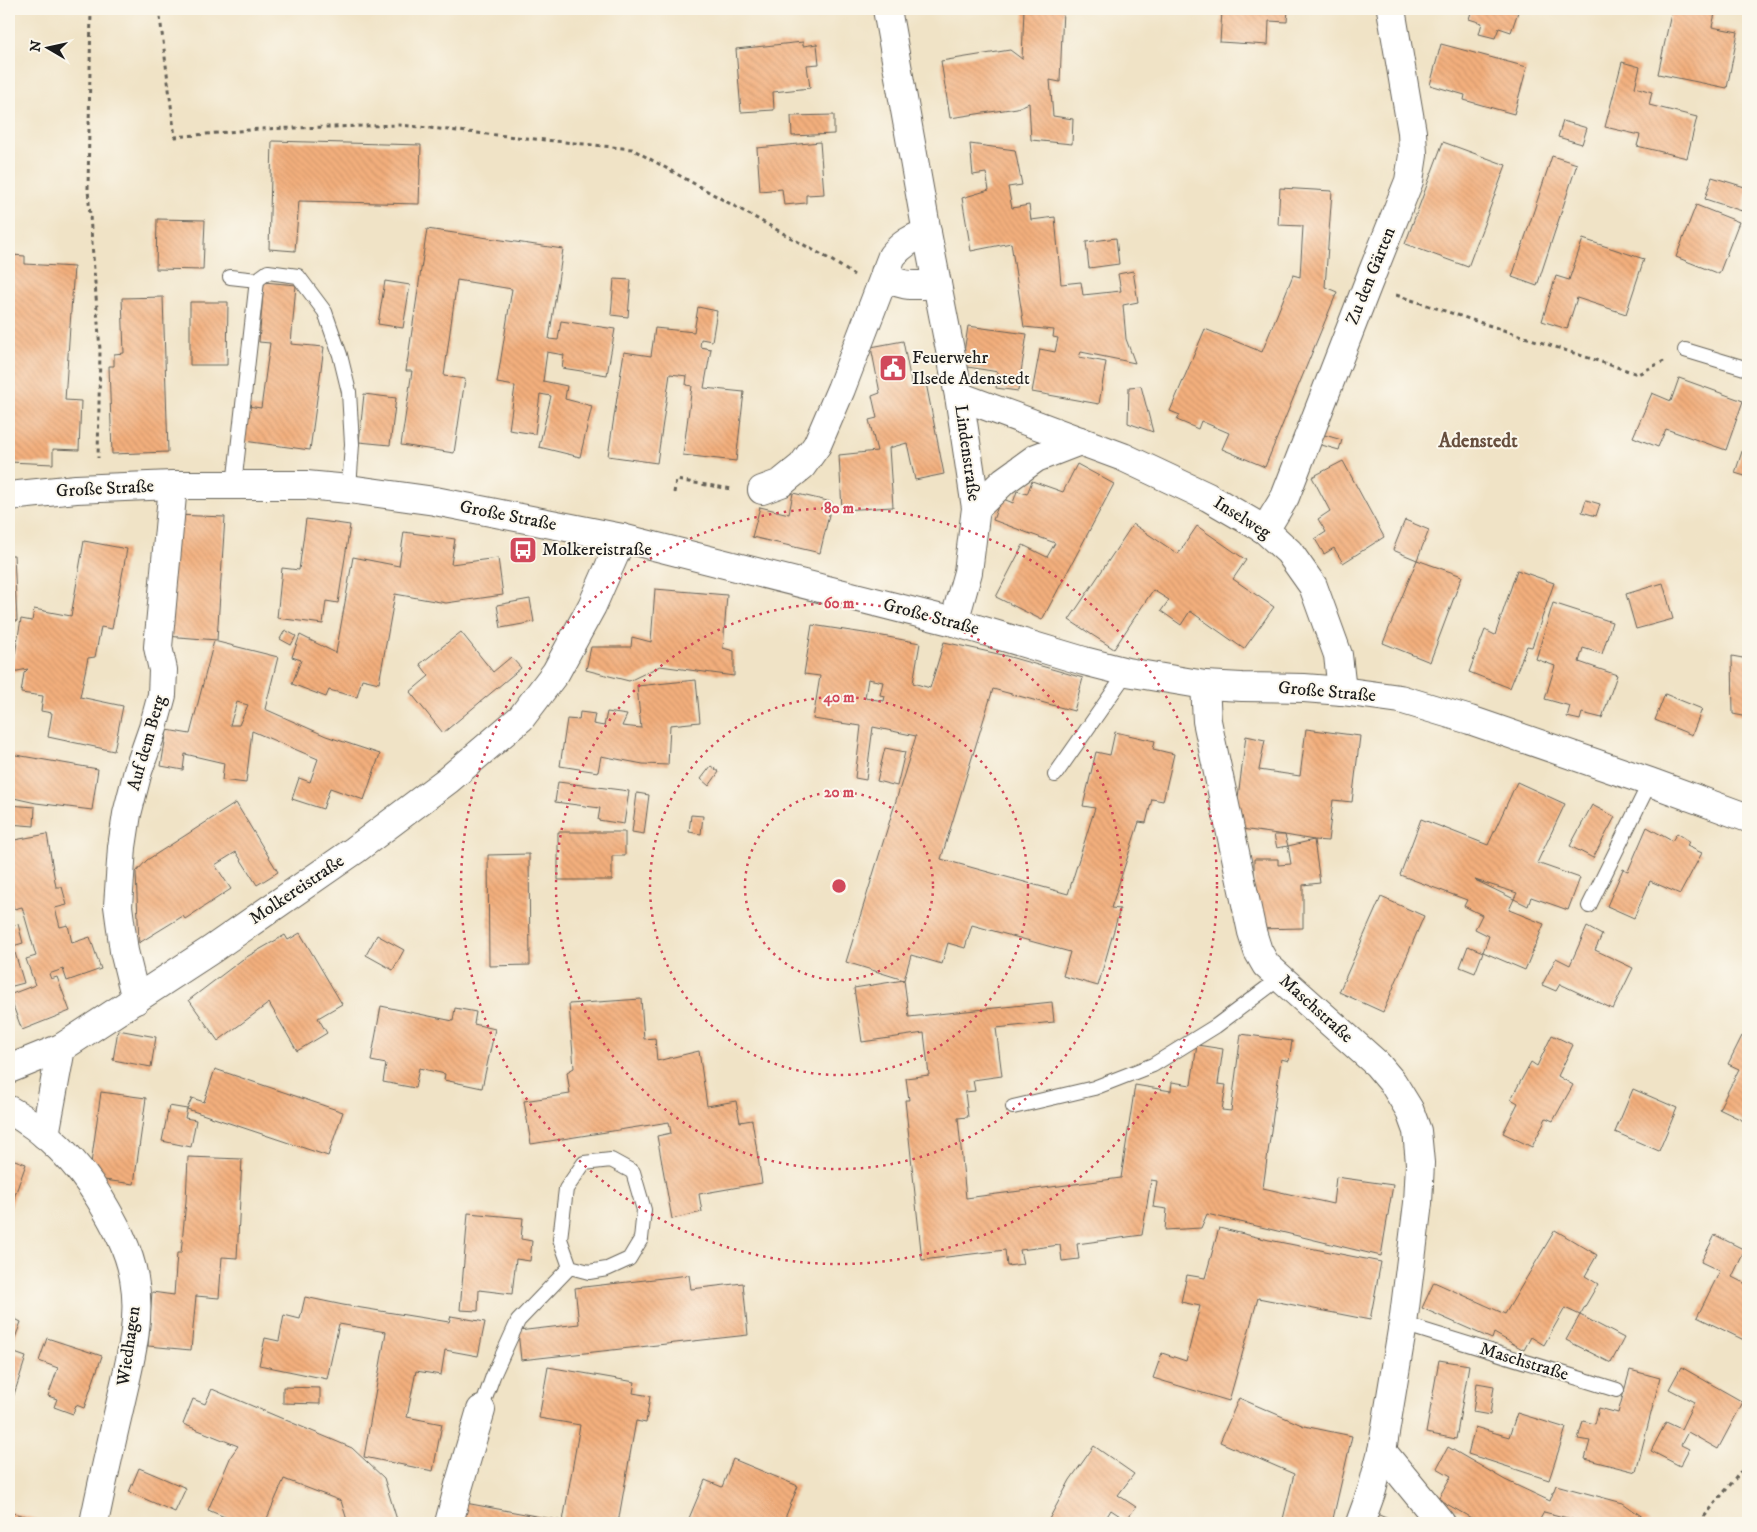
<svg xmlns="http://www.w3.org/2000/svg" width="1757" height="1532" viewBox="0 0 1757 1532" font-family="'IM FELL DW Pica',serif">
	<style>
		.building { fill: url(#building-back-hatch); fill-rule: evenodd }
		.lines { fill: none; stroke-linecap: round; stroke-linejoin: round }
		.service-casing { stroke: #666258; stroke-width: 16 }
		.minor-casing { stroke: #666258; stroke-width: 30 }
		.secondary-casing { stroke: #666258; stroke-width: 30 }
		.path { stroke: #666258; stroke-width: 3; stroke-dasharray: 4 4; stroke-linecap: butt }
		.service { stroke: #fff; stroke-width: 14 }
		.minor { stroke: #fff; stroke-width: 28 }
		.secondary { stroke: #fff; stroke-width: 28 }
		.ring { fill: none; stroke: #d1495b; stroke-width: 2.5; stroke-dasharray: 2.5 5 }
		.labels { text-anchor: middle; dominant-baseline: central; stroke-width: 4; stroke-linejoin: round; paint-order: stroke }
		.street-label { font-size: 18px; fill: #1c1c1c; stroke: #fbf7ec }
		.poi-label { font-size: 18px; fill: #1c1c1c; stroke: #fbf7ec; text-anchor: start }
		.quarter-label { font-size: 20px; font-weight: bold; fill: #674f3e; stroke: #fbf7ec }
		.centre { fill: #d1495b; stroke: #fbf7ec; stroke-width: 2.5 }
		.ring-label { font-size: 15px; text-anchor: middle; font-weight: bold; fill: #d1495b; stroke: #fbf7ec; stroke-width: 4; stroke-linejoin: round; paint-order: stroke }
	</style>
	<defs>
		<pattern id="building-back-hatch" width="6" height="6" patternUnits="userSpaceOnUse" patternTransform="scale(1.25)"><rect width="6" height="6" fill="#f3af7d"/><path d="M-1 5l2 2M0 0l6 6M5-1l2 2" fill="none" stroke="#d0966b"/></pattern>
	</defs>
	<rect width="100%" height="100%" fill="#fbf7ec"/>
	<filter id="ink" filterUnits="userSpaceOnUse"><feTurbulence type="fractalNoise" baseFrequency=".02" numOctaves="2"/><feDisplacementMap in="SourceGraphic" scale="10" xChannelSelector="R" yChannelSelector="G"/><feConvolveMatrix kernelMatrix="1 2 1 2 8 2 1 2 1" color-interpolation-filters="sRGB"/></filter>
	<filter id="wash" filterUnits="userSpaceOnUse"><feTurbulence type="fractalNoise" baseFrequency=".0096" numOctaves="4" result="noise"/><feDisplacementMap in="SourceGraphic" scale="20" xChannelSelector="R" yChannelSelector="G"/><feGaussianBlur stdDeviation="1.12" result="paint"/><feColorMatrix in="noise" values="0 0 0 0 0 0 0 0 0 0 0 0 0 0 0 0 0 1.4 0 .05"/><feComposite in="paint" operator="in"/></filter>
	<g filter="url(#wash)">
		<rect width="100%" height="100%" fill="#f0e3c6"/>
		<g id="blocks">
			<g class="building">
				<path d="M1024 9H1063L1060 82 1050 80 1053 116 1073 119 1072 144 1031 140 1029 103 1017 108 950 118 941 61 1010 50 1022 59Z"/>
				<path d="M1203 9H1288L1287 22 1269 21 1268 45 1220 42 1222 11 1203 10Z"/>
				<path d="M1472 9H1519L1511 32 1499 28 1495 38 1479 34 1482 23 1469 19Z"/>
				<path d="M1672 9H1716L1712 27 1738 32 1727 88 1658 74Z"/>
				<path d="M803 42V46L817 44 819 64 807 65 810 88 773 92 774 110 741 112 736 49Z"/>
				<path d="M1441 44 1527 67 1514 114 1464 100 1465 95 1430 85Z"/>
				<path d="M1622 62 1640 67 1635 87 1652 92 1649 105 1697 117 1687 158 1637 146 1640 135 1605 127Z"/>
				<path d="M834 115V134L792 136 791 116Z"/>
				<path d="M1563 121 1587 128 1582 144 1558 137Z"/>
				<path d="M272 141 421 145 419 204 299 201 295 251 269 249Z"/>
				<path d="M820 142 824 194 806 195V203L784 205 782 189 760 191 757 148Z"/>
				<path d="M1443 142 1506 165 1468 267 1405 244Z"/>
				<path d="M970 144 1015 150 1022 185 1008 187 1012 208 1029 205 1031 220 1055 217 1061 284 1081 282 1083 295 1121 291 1118 274 1133 271 1138 302 1123 305 1126 339 1135 363 1081 352 1079 357 1106 362 1099 404 1032 392 1040 349 1055 352 1058 338 1053 337 1054 330 1024 327 1011 243 971 251 962 198 989 190 986 173 973 175Z"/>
				<path d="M1552 156 1577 164 1537 286 1512 277Z"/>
				<path d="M1712 177 1748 188 1742 211 1705 199Z"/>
				<path d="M1280 188 1332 191 1325 287 1337 292 1265 467 1222 449 1229 433 1201 421 1198 429 1177 420 1180 415 1170 411 1205 329 1262 352 1293 275 1300 277 1303 226 1278 225Z"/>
				<path d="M1696 205 1739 222 1719 274 1676 257Z"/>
				<path d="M157 219 205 220 203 270 156 269Z"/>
				<path d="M427 229 563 249 549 339 558 340 561 321 615 329 607 375 562 368 564 355 547 352 543 381 567 386 565 399 592 406 580 457 539 447 551 396 540 394 535 434 509 430 515 386 497 383 512 289 457 280 444 376 465 379 454 453 401 445 412 371H406Z"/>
				<path d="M1116 238 1119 264 1089 268 1086 242Z"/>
				<path d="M1583 239 1644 259 1626 314 1577 298 1567 329 1542 321 1556 276 1569 280Z"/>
				<path d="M12 255 25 256V264L74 267 65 400 81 401 79 450 53 449V464L9 462V263H12Z"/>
				<path d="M614 279 631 280 628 317 611 315Z"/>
				<path d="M385 281 410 285 403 328 378 324Z"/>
				<path d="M264 282 296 285 291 344 324 347 310 450 244 441 248 406 261 408 270 343 259 342Z"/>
				<path d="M163 297 168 452 112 454 109 366H114V354L124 353 122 298Z"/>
				<path d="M190 302H228L227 365H190Z"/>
				<path d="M698 307 717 311 712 341 701 339 700 347 711 349 704 388 744 392 736 461 683 455 692 386 686 385 687 376 670 374 657 463 608 456 624 352 651 356 655 328 694 332Z"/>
				<path d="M968 326 1027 334 1018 391 996 388 998 372 962 366Z"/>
				<path d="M903 341 912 387 926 383 944 474 915 480 907 443 889 448 893 507 842 510 839 455 877 451 869 420 877 418 872 396 880 393 871 347Z"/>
				<path d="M1679 378 1743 401 1726 450 1666 429 1658 447 1633 437 1652 393 1671 401Z"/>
				<path d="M1141 386 1153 432 1128 423 1129 387Z"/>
				<path d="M364 394 396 398 390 445 359 442Z"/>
				<path d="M1748 433V477L1735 473Z"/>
				<path d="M1321 434 1342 440 1339 450 1318 444Z"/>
				<path d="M1343 461 1384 537 1343 563 1334 548 1324 554 1315 539 1326 532 1318 519 1330 511 1312 477Z"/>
				<path d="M1077 464 1114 484 1042 620 996 597 1023 545 1047 557 1055 543 993 520 1001 498 1013 503 1017 491 1027 494 1032 481 1063 492Z"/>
				<path d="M793 493 832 502 820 553 752 537 760 507 789 514Z"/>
				<path d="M1586 500 1600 504 1596 516 1582 512Z"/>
				<path d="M175 515 225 517 217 640 166 636Z"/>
				<path d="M306 519 350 525 338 603 326 601 323 624 277 618 282 568 299 570Z"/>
				<path d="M1405 520 1429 530 1417 560 1393 550Z"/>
				<path d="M1133 524 1178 554 1197 526 1246 560 1233 579 1274 607 1244 649 1190 611 1181 625 1161 611 1169 600 1153 590 1114 649 1069 620Z"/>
				<path d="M404 532 455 539 451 564 498 558 503 595 446 603 395 594 379 683 362 679 357 697 329 690 326 697 292 684 301 660 292 657 300 635 336 653 353 557 399 566Z"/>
				<path d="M84 541 127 549 112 629 101 627 95 657 88 658 80 697 123 706 114 751 48 737 52 713 41 711 43 696 21 693 24 673 28 669 12 672 21 619 32 621 34 609 71 616Z"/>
				<path d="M9 555H14L17 621H9Z"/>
				<path d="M1417 560 1462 576 1430 662 1383 643Z"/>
				<path d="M1517 570 1554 583 1532 647 1527 646 1510 688 1469 672 1485 630 1495 635Z"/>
				<path d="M1663 583 1673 619 1636 629 1626 594Z"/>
				<path d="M655 589 727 595 723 648 734 651V676L660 666 629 681 586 670 591 647H631L632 637 651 642Z"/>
				<path d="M530 599 534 622 501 628 497 605Z"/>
				<path d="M1553 603 1612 622 1602 654 1583 648 1579 662 1617 675 1602 718 1582 713 1580 720 1567 717 1570 706 1545 699 1555 666 1536 659Z"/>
				<path d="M812 625 877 635 920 643 913 683 930 688 944 642 1003 655 1083 678 1074 711 993 689 941 859 1068 894 1095 808 1083 806 1096 752 1110 755 1115 732 1155 741 1153 749 1174 754 1163 801 1152 799 1146 823 1139 822 1111 908 1120 909 1098 986 1063 976 1070 952 972 925 965 948 948 943 942 964 911 955 904 980 909 1017 1052 1002 1054 1022 996 1028 1002 1076 973 1080 975 1091 965 1092 968 1117 958 1118 966 1198 1121 1178 1135 1085 1171 1091 1172 1082 1191 1085 1197 1045 1223 1049 1218 1084 1226 1085 1222 1110 1231 1111 1241 1034 1292 1041 1289 1061 1281 1059 1263 1188 1333 1204 1336 1177 1393 1185 1381 1256 1207 1214 1201 1228 1165 1230 1167 1209 1153 1207 1157 1181 1151 1180 1142 1235 1077 1244 1079 1259 1062 1261 1060 1245 1020 1250 1023 1264 1007 1266 1005 1250 922 1260 905 1100H909L906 1078 929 1075 924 1033 862 1042 854 988 904 980 846 962 916 736 873 727 866 780 855 778 861 726 813 719 820 676 804 674ZM868 679 883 682 880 695 885 696 884 701 865 698Z"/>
				<path d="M285 630 296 636 291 645 280 639Z"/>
				<path d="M461 632 493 672 511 657 521 668 443 733 410 692 429 676 420 664Z"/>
				<path d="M214 641 278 657 265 709 326 736 380 754 364 800 330 788 323 809 292 799 299 778 310 782 318 759 252 731 246 783 222 780 224 763 185 754 183 770 161 766 167 730 190 734ZM237 702 248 705 239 725H230Z"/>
				<path d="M1732 656 1748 659V717L1733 714Z"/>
				<path d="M696 680 700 722 670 725 668 765 643 764 601 756 598 772 560 766 567 719 579 720 580 712 595 714 593 724 604 726 607 712 627 715 622 726 641 728 637 686Z"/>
				<path d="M1665 694 1702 709 1692 735 1655 720Z"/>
				<path d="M1306 729 1360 736 1352 802 1333 800 1328 841 1314 840 1320 883 1303 885V928L1254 929V859H1278V865L1291 864 1288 846 1314 840 1285 835 1288 846 1277 848 1274 835H1285L1234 828 1246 736 1265 740 1259 770 1300 776Z"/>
				<path d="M885 748 905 752 897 786 877 781Z"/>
				<path d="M10 754 98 769 92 810 36 803 9 797V758Z"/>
				<path d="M711 766 719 772 709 786 701 779Z"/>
				<path d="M558 782 629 791 624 824 598 820 600 808 555 802Z"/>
				<path d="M1517 782 1565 804 1537 863 1580 878 1568 910 1531 897 1528 906 1514 899 1517 893 1475 880 1514 899 1509 910 1544 924 1525 970 1483 952 1489 936 1475 929 1482 915 1464 906 1467 900 1400 875 1421 819 1488 845Z"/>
				<path d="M637 793 649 795 644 834 632 832Z"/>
				<path d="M236 803 278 872 257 885 236 852 215 865 231 889 185 919 183 916 139 943 136 872 147 860Z"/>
				<path d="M9 805 35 807 34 826 9 824Z"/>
				<path d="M1592 805 1615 817 1593 858 1570 846Z"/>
				<path d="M691 815 703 816 701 834 689 832Z"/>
				<path d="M1647 827 1672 841 1677 833 1689 841 1687 846 1702 853 1680 894 1650 881 1634 918 1607 906 1623 869 1628 871Z"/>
				<path d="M558 832H625V856H612V880H558Z"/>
				<path d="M47 834 56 887H62L67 905 55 908 60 927 68 925 72 943 90 937 101 969 67 981 63 969 49 974 51 979 57 977 70 1011 22 1030 9 995 35 985 26 959 36 956 22 907 14 909 10 896H9V841Z"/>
				<path d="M529 854 530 965 489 966 488 855Z"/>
				<path d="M1381 897 1424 916 1383 1012 1339 992Z"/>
				<path d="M18 924 23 943 13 946 24 983 9 987V927Z"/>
				<path d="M1587 927 1602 935 1595 950 1633 968 1613 1009 1560 984 1556 991 1542 985 1556 958 1570 965Z"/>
				<path d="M300 933 342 1004 318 1018 327 1033 297 1051 269 1003 218 1041 189 1000 243 959 285 935 288 940Z"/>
				<path d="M377 935 404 950 393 970 366 955Z"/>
				<path d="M1468 946 1483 952 1475 973 1460 967Z"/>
				<path d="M641 999 644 1039 655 1038 657 1061 699 1051 707 1106 736 1101 740 1122 752 1120 762 1183 699 1194 702 1212 672 1219 657 1136 671 1133 669 1122 531 1144 524 1101 570 1094 567 1072 574 1068 569 1004Z"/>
				<path d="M381 1006 453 1021 455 1008 476 1012 474 1024 495 1029 482 1088 444 1080 445 1074 419 1068 415 1088 383 1082 386 1064 371 1061Z"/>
				<path d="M118 1030 156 1037 151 1067 113 1060Z"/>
				<path d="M1552 1035 1573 1045 1558 1076 1573 1085 1553 1121 1546 1118 1532 1147 1503 1133 1518 1103 1511 1099 1531 1062 1537 1066Z"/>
				<path d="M1742 1036 1748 1040V1123L1719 1109 1739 1069 1728 1064Z"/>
				<path d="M215 1069 343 1112 328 1156 187 1109 185 1118 196 1120 191 1147 162 1141 169 1106 187 1109 192 1098 204 1102Z"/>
				<path d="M1633 1089 1677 1108 1659 1151 1615 1132Z"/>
				<path d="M101 1092 146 1098 134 1184 89 1178Z"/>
				<path d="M188 1157 242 1159 237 1258 222 1257 219 1298 196 1296 191 1350 148 1346 152 1292 174 1295 177 1253H181L186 1201Z"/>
				<path d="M9 1158 26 1164 9 1212Z"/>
				<path d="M468 1213 523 1218 521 1239 532 1241 530 1261 516 1259 512 1294 479 1290 478 1311 460 1310Z"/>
				<path d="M1219 1228 1269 1240 1381 1262 1370 1320 1258 1298 1229 1401 1153 1378 1162 1353 1186 1361 1200 1306 1181 1302 1187 1275 1205 1278Z"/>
				<path d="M1555 1230 1597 1255 1585 1276 1598 1284 1580 1315 1624 1338 1611 1363 1566 1340 1580 1315 1565 1308 1544 1345 1531 1337 1524 1350 1494 1333 1492 1339 1422 1308 1434 1282 1505 1314Z"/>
				<path d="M1715 1235 1745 1250 1732 1277 1748 1285V1342L1697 1317 1720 1271 1701 1262Z"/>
				<path d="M689 1275 691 1289 743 1283 748 1335 521 1360 518 1331 579 1324 575 1288Z"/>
				<path d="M305 1297 343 1305 449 1322 451 1316 485 1322 478 1356 445 1350 441 1375 416 1371 407 1417 442 1424 433 1471 364 1457 386 1332 339 1324 327 1379 259 1365 265 1338 279 1341 284 1315 300 1319Z"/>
				<path d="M9 1316 21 1322 15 1338 9 1335Z"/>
				<path d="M47 1338 102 1356 84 1408 76 1405 73 1414 54 1407 57 1399 48 1396 58 1368 39 1361Z"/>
				<path d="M9 1351 26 1357 9 1410Z"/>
				<path d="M1439 1360 1469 1365 1456 1439 1426 1433Z"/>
				<path d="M548 1367 635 1382 633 1393 650 1396 646 1423 636 1421 618 1523H454L460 1502 563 1521 580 1425 539 1418Z"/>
				<path d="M1681 1367 1743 1402 1718 1449 1688 1432 1681 1445 1689 1449 1680 1466 1651 1451 1666 1422 1681 1429 1694 1402 1669 1389Z"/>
				<path d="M1630 1370 1660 1378 1636 1472 1585 1459 1590 1441 1578 1439 1583 1421 1595 1424 1599 1408 1618 1413Z"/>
				<path d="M1477 1383 1494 1386 1490 1415 1473 1412Z"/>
				<path d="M283 1387 320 1388V1404L283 1403Z"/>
				<path d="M212 1389 352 1448 384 1478 398 1523H348L341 1501 284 1479 265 1523H239L208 1510 231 1456 238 1446 183 1424 193 1399 205 1404Z"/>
				<path d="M1239 1398 1304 1426 1352 1436 1332 1523H1302L1283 1519 1294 1474 1220 1442Z"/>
				<path d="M1517 1413 1566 1428 1549 1480 1468 1454 1475 1427 1509 1437Z"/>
				<path d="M1094 1446 1134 1474 1118 1495 1136 1507 1126 1520 1111 1510 1103 1523H1051L1048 1521 1070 1480Z"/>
				<path d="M1448 1447 1505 1480 1550 1501 1556 1485 1623 1503 1651 1523H1587L1544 1512 1538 1523H1480L1438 1499 1451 1476 1437 1468Z"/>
				<path d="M733 1459 798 1486 783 1523H687L705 1480 722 1487Z"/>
				<path d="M139 1468 186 1488 175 1512 129 1492Z"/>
				<path d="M9 1512 44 1521 43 1523H9Z"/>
				<path d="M1372 1512 1398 1523H1367Z"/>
			</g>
		</g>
	</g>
	<g filter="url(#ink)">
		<use href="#blocks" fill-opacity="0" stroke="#666258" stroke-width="1"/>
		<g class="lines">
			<defs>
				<g id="service">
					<path d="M230 277 257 280 234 485"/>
					<path d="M257 280 268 272 298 276 325 312 340 355 349 392 352 444 349 489"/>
					<path d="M1685 350 1748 369"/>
					<path d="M1055 775 1127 672"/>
					<path d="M1589 906 1650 782"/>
					<path d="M1013 1107 1094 1088 1153 1065 1216 1026 1280 978"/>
					<path d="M611 1160 633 1172 644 1210 641 1239 629 1259 607 1269 589 1272 570 1267 560 1239 566 1189 584 1163Z"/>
					<path d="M1403 1324 1617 1390"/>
					<path d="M481 1410 493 1376 518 1321 570 1267"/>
				</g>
				<g id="minor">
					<path d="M887 9 927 233 959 396 976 508 968 572 954 622"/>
					<path d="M885 273C898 289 918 285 937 284"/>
					<path d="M959 396 1123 457 1208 497 1265 530 1289 552 1313 586 1338 655 1342 691"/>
					<path d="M762 490 781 483 802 466 817 445 841 389 892 256C902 244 912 238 927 233"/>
					<path d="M976 508 1004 481 1036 458 1080 441"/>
					<path d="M1265 530 1285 497 1367 286 1409 181 1413 155 1412 132 1391 9"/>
					<path d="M1205 685 1207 721 1252 932 1258 951 1266 965 1377 1064 1393 1083 1409 1109 1417 1131 1420 1163 1418 1203 1403 1324 1382 1451 1372 1490 1360 1523"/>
					<path d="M136 1000 124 951 118 906 122 847 127 814 138 771 153 728 162 695 163 670 158 647 173 485"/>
					<path d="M9 1069 61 1048 211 950 355 850 448 780 521 718 556 672 592 606 622 538"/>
					<path d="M9 1110C45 1129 79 1164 100 1199 115 1224 129 1249 134 1278 142 1321 129 1364 120 1405 111 1444 102 1484 94 1523"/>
					<path d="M45 1135 61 1048"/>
					<path d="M1382 1451 1441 1523"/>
					<path d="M449 1523 459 1485 481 1410"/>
				</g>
				<path id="secondary" d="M9 496 76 489 173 485H306L349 489 435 501 622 538 954 622 1084 661 1127 672 1205 685 1242 687 1304 688 1342 691 1400 699 1470 720 1650 782 1748 818"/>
			</defs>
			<use href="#service" class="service-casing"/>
			<use href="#minor" class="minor-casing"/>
			<use href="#secondary" class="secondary-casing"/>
			<g class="path">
				<path d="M91 9 88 189 100 350 98 458"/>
				<path d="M159 9 175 137 259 129 400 125 632 149 831 260 854 275"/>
				<path d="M1396 295 1638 374 1664 361"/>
				<path d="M674 493 676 480 732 489"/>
				<path d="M1699 1523 1748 1463"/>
			</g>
			<use href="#service" class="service"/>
			<use href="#minor" class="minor"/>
			<use href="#secondary" class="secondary"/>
		</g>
	</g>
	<g class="ring">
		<circle cx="839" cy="886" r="94"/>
		<circle cx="839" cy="886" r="189"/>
		<circle cx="839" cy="886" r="283"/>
		<circle cx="839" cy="886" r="378"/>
	</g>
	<defs>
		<symbol id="civic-square" viewBox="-11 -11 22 22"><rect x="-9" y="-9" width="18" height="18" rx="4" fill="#d1495b" stroke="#fbf7ec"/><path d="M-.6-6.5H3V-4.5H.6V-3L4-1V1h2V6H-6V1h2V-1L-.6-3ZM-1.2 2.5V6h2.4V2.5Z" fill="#fff"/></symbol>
		<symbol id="bus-square" viewBox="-11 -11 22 22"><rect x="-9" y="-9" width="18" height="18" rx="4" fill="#d1495b" stroke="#fbf7ec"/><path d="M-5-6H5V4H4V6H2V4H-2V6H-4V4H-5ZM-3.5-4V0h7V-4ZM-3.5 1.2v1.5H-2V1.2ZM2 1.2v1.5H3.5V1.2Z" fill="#fff"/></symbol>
	</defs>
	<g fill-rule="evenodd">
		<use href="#civic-square" x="877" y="352" width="32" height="32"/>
		<use href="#bus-square" x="507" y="534" width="32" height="32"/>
	</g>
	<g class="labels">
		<g class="street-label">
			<text transform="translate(1371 276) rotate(-68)">Zu den Gärten</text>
			<text transform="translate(967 453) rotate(82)">Lindenstraße</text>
			<text transform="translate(105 489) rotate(-3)">Große Straße</text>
			<text transform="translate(508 516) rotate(11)">Große Straße</text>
			<text transform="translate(1242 518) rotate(32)">Inselweg</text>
			<text transform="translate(931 617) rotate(15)">Große Straße</text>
			<text transform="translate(1327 692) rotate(5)">Große Straße</text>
			<text transform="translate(147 743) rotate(-74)">Auf dem Berg</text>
			<text transform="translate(297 890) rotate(-34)">Molkereistraße</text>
			<text transform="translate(1316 1009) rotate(42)">Maschstraße</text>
			<text transform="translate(129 1346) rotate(-82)">Wiedhagen</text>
			<text transform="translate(1524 1362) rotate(17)">Maschstraße</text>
		</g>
		<g class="poi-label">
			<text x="912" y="358">Feuerwehr<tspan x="912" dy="21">Ilsede Adenstedt</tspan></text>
			<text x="542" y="550">Molkereistraße</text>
		</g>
		<g class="quarter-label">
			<text x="1478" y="441">Adenstedt</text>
		</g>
	</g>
	<circle cx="839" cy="886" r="8" class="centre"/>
	<g class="ring-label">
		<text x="839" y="513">80 m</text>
		<text x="839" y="608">60 m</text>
		<text x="839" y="702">40 m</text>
		<text x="839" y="797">20 m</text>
	</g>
	<rect width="1757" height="1532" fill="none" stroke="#fbf7ec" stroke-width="30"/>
	<g transform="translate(48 48) rotate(279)" stroke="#fbf7ec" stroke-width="4" paint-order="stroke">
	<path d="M0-4L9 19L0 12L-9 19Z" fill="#1c1c1c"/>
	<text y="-8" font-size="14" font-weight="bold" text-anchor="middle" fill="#1c1c1c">N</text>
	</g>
</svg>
